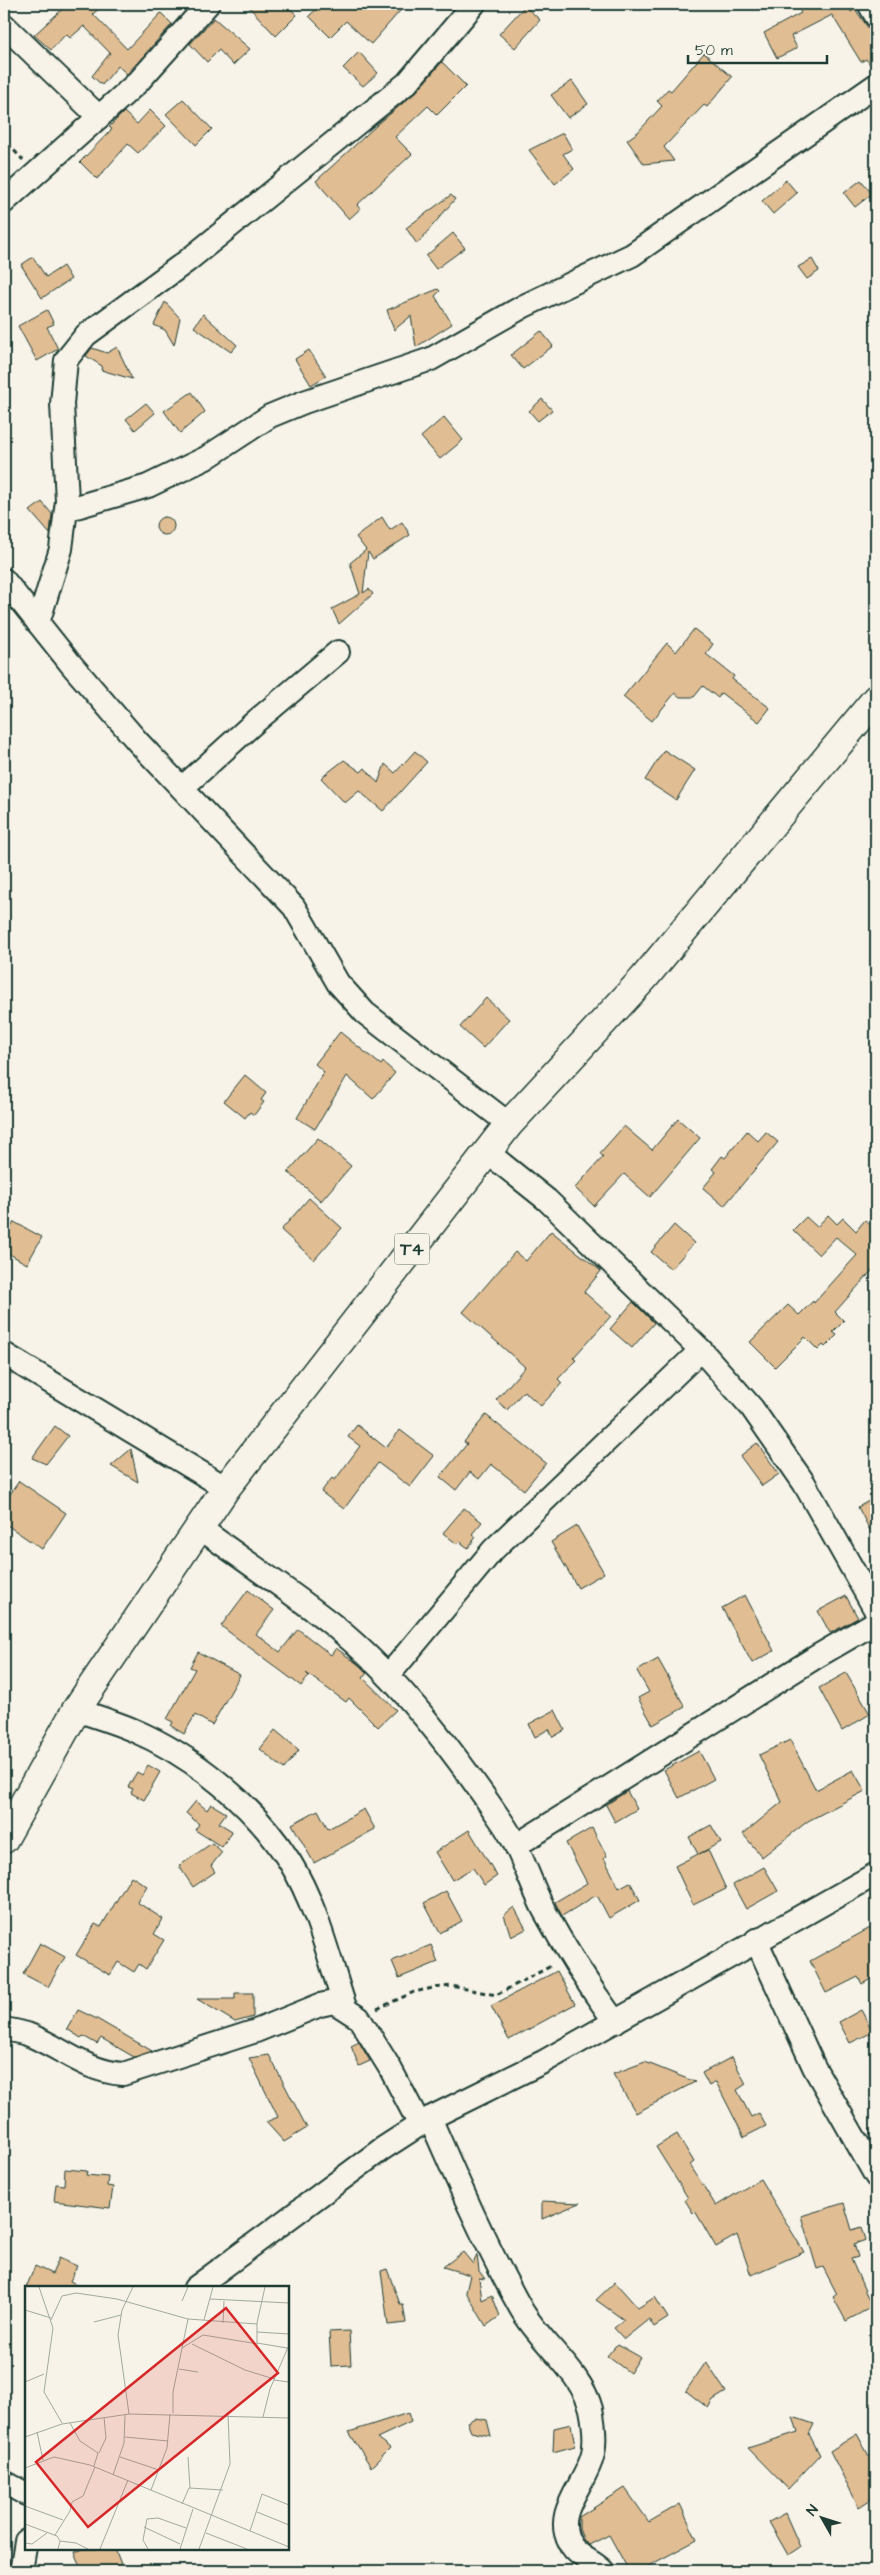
<svg xmlns="http://www.w3.org/2000/svg" width="880" height="2575" viewBox="0 0 880 2575" font-family="'Architects Daughter',sans-serif">
	<style>
		.building { fill: #e1bd93; stroke: #1f3d34 }
		.lines { fill: none; stroke-linecap: round; stroke-linejoin: round }
		.minor-casing { stroke: #1f3d34; stroke-width: 26 }
		.highway-casing { stroke: #1f3d34; stroke-width: 31 }
		.path { stroke: #1f3d34; stroke-width: 3; stroke-dasharray: 5 4; stroke-linecap: butt }
		.minor { stroke: #f7f3e8; stroke-width: 22 }
		.highway { stroke: #f7f3e8; stroke-width: 28 }
		.labels { text-anchor: middle; dominant-baseline: central; stroke-width: 5; stroke-linejoin: round; paint-order: stroke }
		.shield { fill: #f7f3e8; stroke: #60746a; stroke-width: 1 }
		.shield-label { font-size: 18px; font-weight: bold; fill: #1f3d34 }
		.inset-road { fill: none; stroke: #a1aaa0; stroke-width: 1 }
		.view { fill: #d62828; fill-opacity: 0.15; stroke: #d62828; stroke-width: 2.5 }
		.inset-edge { fill: none; stroke: #1f3d34; stroke-width: 2.5 }
	</style>
	<rect width="100%" height="100%" fill="#f7f3e8"/>
	<filter id="ink" filterUnits="userSpaceOnUse"><feTurbulence type="fractalNoise" baseFrequency=".02" numOctaves="2"/><feDisplacementMap in="SourceGraphic" scale="10" xChannelSelector="R" yChannelSelector="G"/><feConvolveMatrix kernelMatrix="1 2 1 2 8 2 1 2 1" color-interpolation-filters="sRGB"/></filter>
	<g filter="url(#ink)">
		<g class="building">
			<path d="M68 4H104L93 14 127 49 161 13 172 24 127 74 118 66 102 85 92 76 110 53 84 26 70 38 66 34 51 50 34 35Z"/>
			<path d="M246 4H285L297 15 276 36Z"/>
			<path d="M322 4H406L371 44 346 21 330 37 309 16Z"/>
			<path d="M796 4H854L848 7 851 12 855 9 869 29H876V72L866 59 861 62 832 15 791 36 797 48 777 58 764 33 801 13Z"/>
			<path d="M525 6 540 20 515 48 499 34Z"/>
			<path d="M214 18 250 49 233 65 219 50 207 62 190 44Z"/>
			<path d="M359 52 378 73 363 86 343 68Z"/>
			<path d="M704 53 732 77 707 107 704 105 664 147 674 161 644 164 627 140 638 132 662 106 657 101 668 89 671 91Z"/>
			<path d="M442 62 466 86 437 115 428 106 395 137 412 154 357 205 360 209 349 219 316 181 378 124 415 93Z"/>
			<path d="M572 81 588 104 568 118 551 95Z"/>
			<path d="M183 99 212 129 196 145 166 114Z"/>
			<path d="M150 110 166 126 138 153 128 144 97 179 80 162 112 129 109 127 124 112 137 124Z"/>
			<path d="M563 133 572 149 563 154 574 169 555 184 529 150Z"/>
			<path d="M786 180 797 193 773 214 762 201Z"/>
			<path d="M861 180 872 194 855 207 844 193Z"/>
			<path d="M451 195 455 199 417 244 406 228Z"/>
			<path d="M453 233 465 248 436 269 426 256Z"/>
			<path d="M33 257 46 277 63 266 71 279 42 298 21 265Z"/>
			<path d="M812 259 819 271 807 279 798 267Z"/>
			<path d="M438 289 440 291 435 296 452 324 416 347 411 316 394 330 387 310Z"/>
			<path d="M165 302 180 318 174 345 165 330 154 325Z"/>
			<path d="M47 310 54 324 47 327 58 349 37 361 18 326Z"/>
			<path d="M203 314 237 345 231 352 194 327Z"/>
			<path d="M541 331 553 346 523 369 511 355Z"/>
			<path d="M117 347 132 379 101 370 102 366 86 356 92 348 107 353Z"/>
			<path d="M309 350 326 376 311 385 295 359Z"/>
			<path d="M192 392 205 412 180 433 164 411Z"/>
			<path d="M542 399 552 410 538 421 529 411Z"/>
			<path d="M146 403 155 413 135 430 126 419Z"/>
			<path d="M444 417 463 440 440 459 421 437Z"/>
			<path d="M42 502 52 514 50 534 30 511Z"/>
			<path d="M382 517 390 530 402 522 410 535 373 559 368 552 363 593 369 589 373 594 339 624 332 609 360 594 350 563 366 550 356 537Z"/>
			<circle cx="165" cy="526" r="9"/>
			<path d="M694 629 713 644 706 654 734 676 732 679 770 708 759 722 721 693 718 698 703 686 694 697H680L675 693 652 721 623 697 667 643 676 652Z"/>
			<path d="M664 750 695 770 676 800 645 780Z"/>
			<path d="M415 751 427 762 383 811 359 791 345 803 321 778 344 760 361 772 365 768 378 783 385 764 395 773Z"/>
			<path d="M486 998 509 1019 483 1048 460 1027Z"/>
			<path d="M340 1032 381 1065 383 1062 395 1073 373 1099 347 1076 315 1129 297 1118 324 1072 315 1064Z"/>
			<path d="M245 1075 266 1093 261 1100 264 1102 254 1115 250 1112 245 1118 224 1101Z"/>
			<path d="M678 1119 700 1138 650 1197 624 1174 594 1206 575 1188 603 1157 600 1153 624 1126 652 1150Z"/>
			<path d="M747 1131 758 1141 766 1132 778 1142 724 1206 703 1188 716 1172 712 1169 722 1156 725 1158Z"/>
			<path d="M318 1138 351 1166 321 1201 288 1172Z"/>
			<path d="M309 1198 342 1228 314 1260 281 1230Z"/>
			<path d="M828 1215 837 1224 843 1218 856 1231 865 1220 876 1229V1266L835 1312 844 1321 833 1332 837 1335 825 1347 823 1345 818 1350 805 1337 775 1367 750 1342 788 1305 799 1315 813 1301 814 1303 857 1255 836 1237 819 1255 793 1230 806 1217 817 1227Z"/>
			<path d="M14 1222 42 1237 27 1264 4 1251V1241Z"/>
			<path d="M674 1225 694 1243 671 1269 651 1252Z"/>
			<path d="M551 1231 601 1271 584 1292 611 1316 573 1358 576 1360 558 1379 562 1383 541 1406 524 1391 507 1410 496 1400 525 1367 463 1312 515 1252 526 1261Z"/>
			<path d="M633 1302 654 1323 632 1348 610 1329Z"/>
			<path d="M486 1415 546 1463 524 1490 491 1464 479 1479 470 1472 456 1490 440 1477 467 1444 464 1442Z"/>
			<path d="M357 1425 386 1448 400 1430 434 1456 410 1487 378 1463 344 1509 321 1492 332 1478 335 1480 360 1446 348 1437Z"/>
			<path d="M55 1426 68 1436 46 1464 32 1458Z"/>
			<path d="M757 1443 779 1474 762 1486 740 1456Z"/>
			<path d="M131 1449 138 1482 111 1466Z"/>
			<path d="M19 1481 66 1513 42 1549 4 1523V1503Z"/>
			<path d="M876 1497V1542L858 1507Z"/>
			<path d="M464 1508 482 1522 472 1534 476 1537 468 1548 459 1541 457 1544 443 1533Z"/>
			<path d="M577 1526 604 1573 578 1588 551 1542Z"/>
			<path d="M248 1590 274 1610 256 1634 280 1652 298 1629 331 1655 336 1648 359 1665 367 1673 363 1678 396 1710 378 1727 349 1698 346 1702 306 1673 309 1676 301 1686 221 1626Z"/>
			<path d="M745 1595 774 1651 752 1663 722 1608Z"/>
			<path d="M846 1596 858 1618 830 1633 818 1611Z"/>
			<path d="M198 1652 240 1675 212 1725 195 1715 184 1734 171 1726 173 1722 167 1719 195 1669 190 1667Z"/>
			<path d="M658 1659 685 1707 653 1725 638 1698 649 1692 637 1671Z"/>
			<path d="M846 1673 870 1714 842 1731 819 1688Z"/>
			<path d="M555 1710 565 1730 553 1737 549 1729 535 1737 529 1724Z"/>
			<path d="M275 1730 299 1750 284 1769 260 1749Z"/>
			<path d="M790 1740 816 1790 853 1770 865 1791 808 1821 762 1857 743 1834 782 1802 759 1755Z"/>
			<path d="M699 1751 714 1779 679 1798 664 1770Z"/>
			<path d="M148 1765 160 1772 144 1800 131 1793 133 1789 128 1787 137 1772 142 1775Z"/>
			<path d="M627 1791 637 1809 615 1822 606 1805Z"/>
			<path d="M196 1801 207 1810 211 1804 226 1813 219 1823 232 1831 222 1847 195 1830 199 1824 186 1813Z"/>
			<path d="M364 1809 375 1829 314 1863 292 1824 318 1810 328 1829Z"/>
			<path d="M711 1825 721 1842 699 1854 708 1850 726 1889 693 1905 675 1866 698 1854 689 1837Z"/>
			<path d="M592 1828 607 1856 604 1858 619 1888 630 1882 640 1900 609 1918 598 1897 595 1896 562 1916 555 1902 587 1883 566 1843Z"/>
			<path d="M469 1830 497 1876 484 1885 473 1868 452 1880 435 1852Z"/>
			<path d="M212 1843 222 1852 211 1866 215 1872 193 1887 179 1866Z"/>
			<path d="M764 1867 778 1891 746 1909 733 1885Z"/>
			<path d="M131 1876 147 1886 137 1902 163 1919 154 1934 164 1940 146 1969 139 1964 134 1972 118 1962 110 1975 76 1955 95 1924 101 1927Z"/>
			<path d="M446 1891 462 1921 440 1933 424 1903Z"/>
			<path d="M514 1907 526 1929 511 1937 504 1915Z"/>
			<path d="M870 1928 876 1938V1976L862 1984 858 1977 826 1993 810 1961Z"/>
			<path d="M40 1943 65 1957 48 1987 23 1974Z"/>
			<path d="M431 1945 438 1962 399 1978 392 1961Z"/>
			<path d="M557 1971 575 2004 509 2040 491 2006Z"/>
			<path d="M235 1993H253V2017L235 2022 197 1999H235Z"/>
			<path d="M78 2010 97 2019 152 2051 134 2057 101 2038 97 2044 83 2036 81 2038 67 2029Z"/>
			<path d="M861 2010 873 2032 850 2043 839 2022Z"/>
			<path d="M359 2042 370 2061 359 2066 351 2046Z"/>
			<path d="M269 2055 307 2128 284 2142 266 2122 278 2117 249 2058Z"/>
			<path d="M732 2057 746 2084 737 2090 751 2117 759 2113 766 2126 744 2137 716 2082 709 2086 702 2073Z"/>
			<path d="M645 2062 695 2082 636 2113 613 2074Z"/>
			<path d="M677 2134 694 2162 690 2165 716 2206 760 2179 804 2252 751 2275 737 2235 716 2247 695 2211 693 2213 685 2200 688 2198 656 2147Z"/>
			<path d="M65 2169 87 2171 86 2175 108 2177 107 2186 113 2187 110 2208 54 2201 56 2184 64 2185Z"/>
			<path d="M542 2201 580 2203 542 2219Z"/>
			<path d="M844 2203 852 2230 862 2227 866 2240 854 2244 858 2257 851 2259 872 2307 846 2321 833 2297 837 2294 823 2267 817 2269 801 2216Z"/>
			<path d="M463 2252 473 2264 477 2255 479 2271 485 2279 479 2278 482 2300 492 2295 500 2316 486 2326 466 2292 470 2275 443 2267Z"/>
			<path d="M59 2258 77 2266 70 2281 84 2288H26L35 2266 52 2274Z"/>
			<path d="M387 2269 400 2304H403L406 2323 388 2325 381 2271Z"/>
			<path d="M615 2282 638 2308 655 2297 668 2318 654 2327 649 2319 624 2339 614 2328 624 2320 596 2300Z"/>
			<path d="M349 2331 351 2365 331 2366 329 2332Z"/>
			<path d="M617 2344 640 2357 630 2373 607 2356Z"/>
			<path d="M706 2362 726 2392 713 2400 708 2408 686 2391Z"/>
			<path d="M408 2413 411 2422 377 2438 390 2448 371 2467 349 2432Z"/>
			<path d="M793 2417 814 2424 809 2434 820 2455 788 2489 748 2448 798 2432Z"/>
			<path d="M475 2418 487 2420 491 2436 471 2432 467 2422Z"/>
			<path d="M571 2424 575 2446 553 2452 554 2428Z"/>
			<path d="M857 2434 869 2456 872 2454 876 2464V2496L859 2507 830 2451Z"/>
			<path d="M625 2488 649 2522 680 2504 697 2540 639 2571H629L609 2535 589 2545 584 2541 579 2529V2517Z"/>
			<path d="M785 2513 800 2547 788 2555 769 2522Z"/>
			<path d="M84 2549H115L121 2564 104 2571H83L75 2552Z"/>
		</g>
		<g class="lines">
			<defs>
				<g id="minor">
					<path d="M869 4 876 16"/>
					<path d="M4 25 99 117"/>
					<path d="M4 202 138 82 208 4"/>
					<path d="M66 510 148 486 206 458 270 416 304 402 431 359 524 306 632 255 876 85"/>
					<path d="M4 580 70 663 138 742 294 907 338 983 365 1013 509 1124"/>
					<path d="M38 623 61 549 67 501 62 404 66 360 86 335 187 261 407 83 474 4"/>
					<path d="M182 788 255 722 338 652"/>
					<path d="M487 1152 547 1200 701 1350 752 1408 804 1483 876 1611"/>
					<path d="M4 1354 226 1488"/>
					<path d="M199 1527C243 1560 290 1591 333 1625 400 1679 454 1752 502 1822 521 1849 529 1881 544 1910 565 1949 589 1986 615 2022"/>
					<path d="M388 1676 493 1550 701 1350"/>
					<path d="M76 1710C95 1716 114 1722 133 1730 194 1756 255 1806 290 1862 317 1906 329 1959 345 2007"/>
					<path d="M517 1845 816 1657 876 1622"/>
					<path d="M756 1940 814 2067 876 2176"/>
					<path d="M4 2029C11 2030 19 2032 27 2034 61 2047 84 2071 123 2074L256 2031 320 2005 334 2002 359 2018 390 2068 420 2125"/>
					<path d="M430 2118C458 2182 486 2246 520 2307 539 2342 581 2371 591 2409 594 2424 596 2439 593 2454 586 2485 551 2513 571 2545 578 2557 594 2561 603 2571"/>
					<path d="M195 2288 382 2149 430 2118 543 2062 876 1874"/>
					<path d="M4 2482 26 2494"/>
					<path d="M21 2571 26 2541"/>
				</g>
				<path id="highway" d="M4 1839 76 1710 226 1488 509 1124 644 978 876 699"/>
			</defs>
			<use href="#minor" class="minor-casing"/>
			<use href="#highway" class="highway-casing"/>
			<g class="path">
				<path d="M8 144 23 160"/>
				<path d="M377 2009 414 1992 433 1988 451 1986 496 1995 553 1965"/>
			</g>
			<use href="#minor" class="minor"/>
			<use href="#highway" class="highway"/>
		</g>
	</g>
	<g class="labels">
		<rect class="shield" x="394.5" y="1233.5" width="35" height="31" rx="4"/>
		<g class="shield-label">
			<text x="412" y="1249">T4</text>
		</g>
	</g>
	<g transform="translate(25 2286)">
		<rect width="264" height="264" fill="#f7f3e8"/>
		<path class="inset-road" d="M14 1 28 42 19 106 37 137M240 1 232 37V57L262 62M185 13 264 17M157 15 163 1M0 24 26 32M26 34 37 10 51 7 92 13 163 33 232 38M179 34 188 1M69 36 96 29M198 37 199 15M232 46 264 48M167 58 220 84 249 93M157 62 178 49 233 58M154 83 173 86M249 94 264 96M0 96 19 88M148 127V106L163 33M104 128 93 49 97 24 108 1M238 131 245 103 264 59M45 137 55 155 73 167 69 180M12 146 18 174M0 151 37 138 104 128 264 132M100 151 143 155M74 167 81 152 79 131M95 171 134 184M163 171 165 202M0 182 29 171 65 179 264 261M88 189 99 157 100 129M126 204 142 162 145 128M157 218 164 202 198 204M0 220 38 234M232 226 264 239M0 238 32 250 35 255 33 263M119 241 155 258M225 245 237 208 264 219M181 247 222 263M30 249 45 225 47 216 58 210 70 181M35 255 51 257 63 263M0 257 7 258 22 247M75 263 103 194M123 263 118 254 122 233 133 232 161 242M155 263 168 223M174 263 205 178 203 129"/>
		<path class="view" d="M201 22 253 87 63 241 11 176Z"/>
		<rect width="264" height="264" class="inset-edge"/>
	</g>
	<rect width="880" height="2575" fill="none" stroke="#f7f3e8" stroke-width="20"/>
	<rect x="10" y="10" width="860" height="2555" fill="none" stroke="#1f3d34" stroke-width="2" filter="url(#ink)"/>
	<g transform="translate(822 2518) rotate(309)" stroke="#f7f3e8" stroke-width="4" paint-order="stroke">
	<path d="M0-4L9 19L0 12L-9 19Z" fill="#1f3d34"/>
	<text y="-8" font-size="14" font-weight="bold" text-anchor="middle" fill="#1f3d34">N</text>
	</g>
	<path d="M688 55v8h139v-8" fill="none" stroke="#1f3d34" stroke-width="2.5"/>
	<text x="695" y="55" font-size="15" fill="#1f3d34" stroke="#f7f3e8" stroke-width="4" paint-order="stroke">50 m</text>
</svg>
